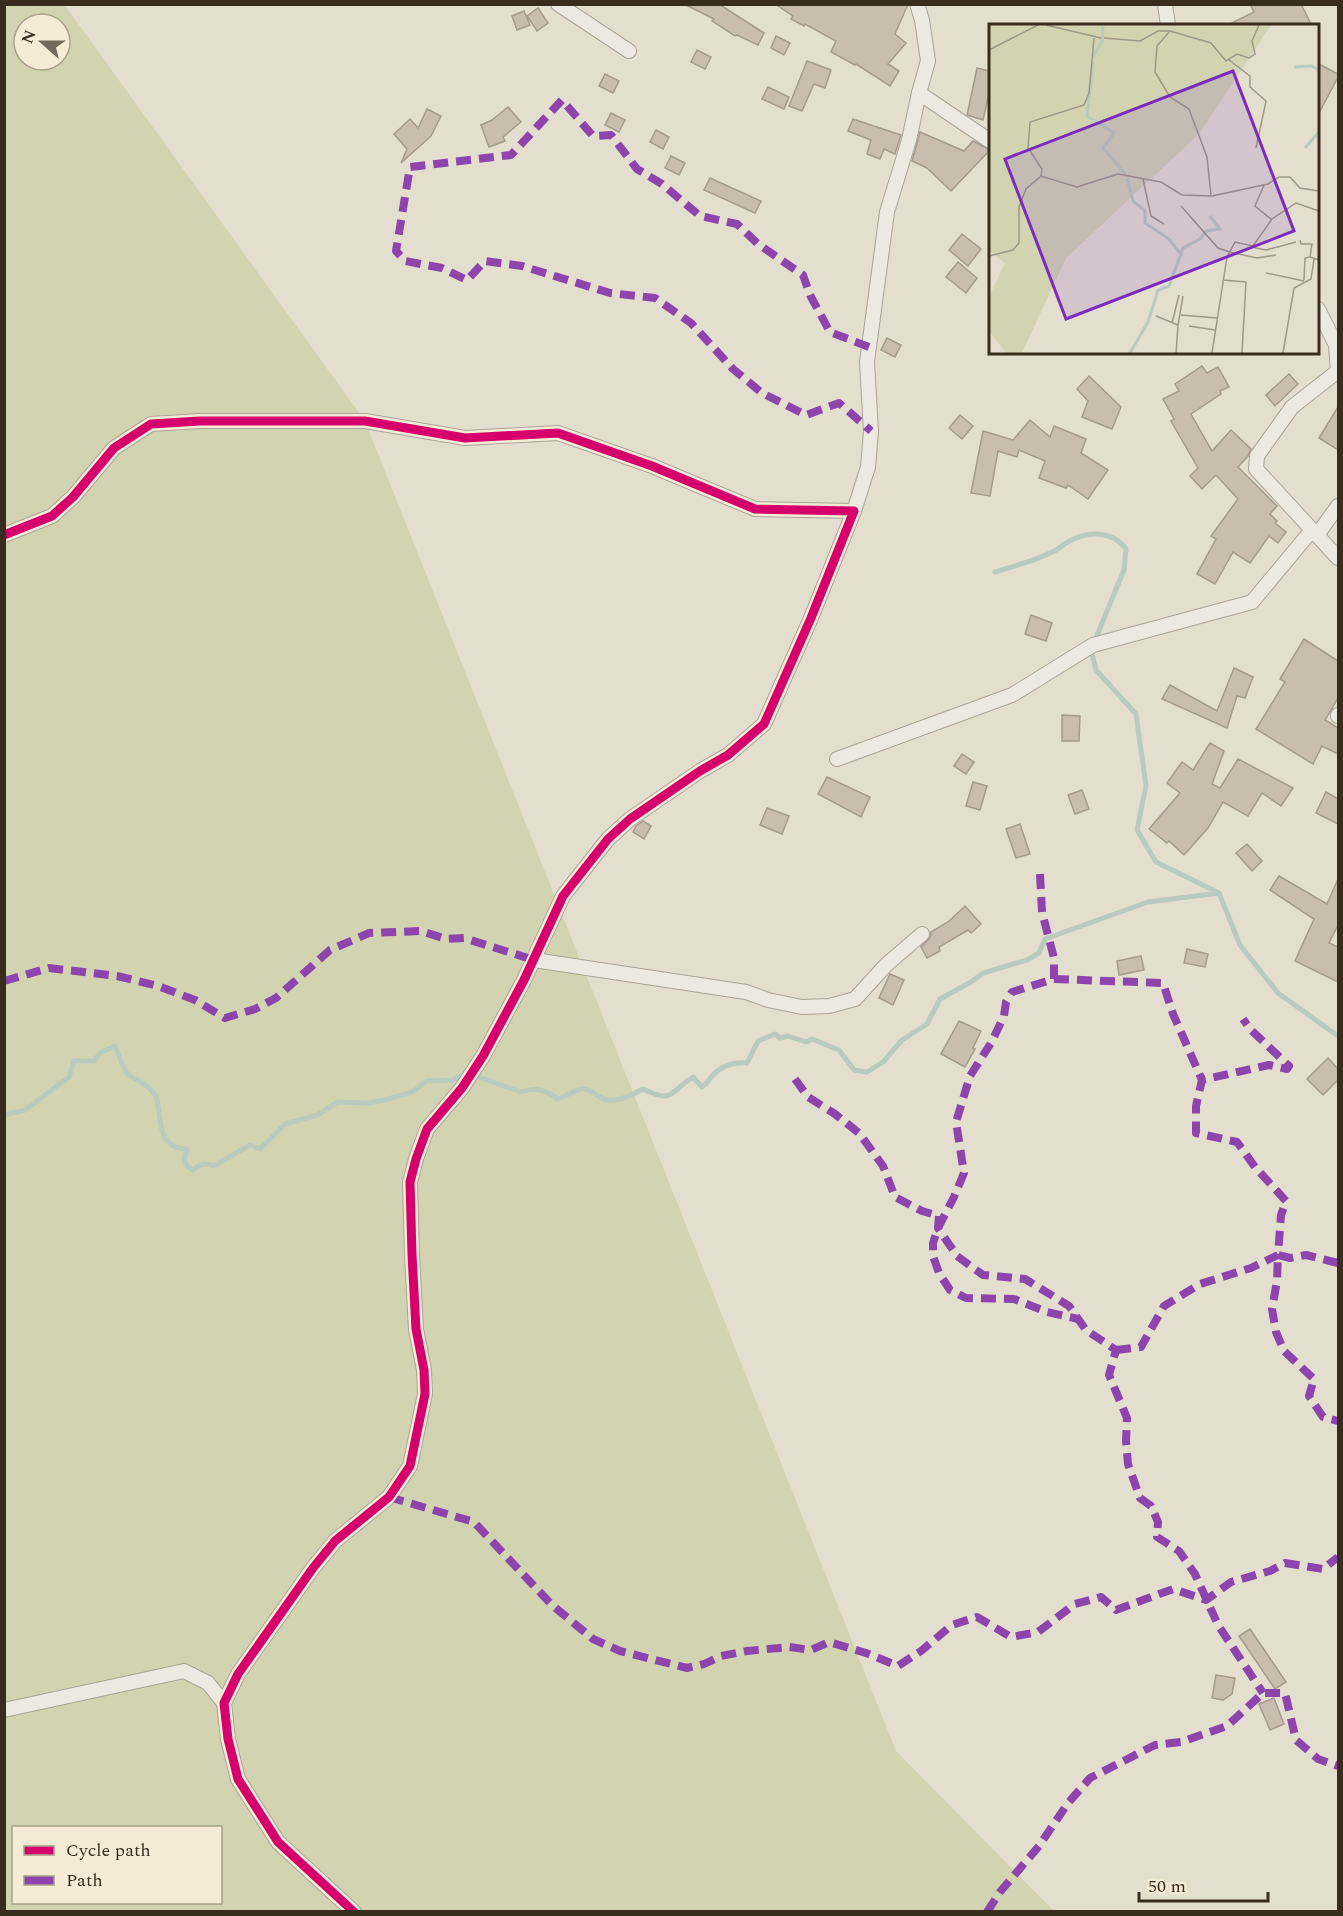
<svg xmlns="http://www.w3.org/2000/svg" width="1343" height="1916" viewBox="0 0 1343 1916" font-family="Spectral,serif">
	<style>
		.green { fill: #d2d4b1; fill-rule: evenodd }
		.lines { fill: none; stroke-linecap: round; stroke-linejoin: round }
		.stream { stroke: #b9cabf; stroke-width: 5 }
		.building { fill: #c8bdaf; stroke: #a49a8d; stroke-width: 1.5 }
		.street-casing { stroke: #aaa397; stroke-width: 16 }
		.street { stroke: #ece9e0; stroke-width: 14 }
		.quiet { stroke: #8e44ad; stroke-width: 8; stroke-dasharray: 15 8; stroke-linecap: butt }
		.cycleway-casing { stroke: #f5ecd5; stroke-width: 13 }
		.cycleway { stroke: #d6006c; stroke-width: 9 }
		.inset-river { fill: none; stroke: #b9cabf; stroke-width: 3 }
		.inset-road { fill: none; stroke: #9f9788; stroke-width: 1.5 }
		.view { fill: #7b2cbf; fill-opacity: 0.15; stroke: #7b2cbf; stroke-width: 3 }
		.inset-edge { fill: none; stroke: #382c1f; stroke-width: 3 }
	</style>
	<rect width="100%" height="100%" fill="#e4dece"/>
	<path class="green" d="M64 4 365 421 896 1751 1054 1911 5 1912 4 5ZM24 24H60V60H24ZM14 1828H220V1902H14Z"/>
	<g class="lines">
		<g class="stream">
			<path d="M995 572C1014 566 1035 561 1052 552 1058 550 1062 545 1068 542 1087 531 1112 530 1126 549L1124 570 1091 650 1096 670 1136 714 1146 786 1137 830 1156 862 1219 893 1240 945 1278 993 1338 1036"/>
			<path d="M476 1076 521 1092C536 1087 546 1090 558 1099 565 1097 573 1091 580 1089 589 1087 598 1098 607 1100 618 1102 634 1094 643 1089 674 1104 669 1092 693 1077L702 1087C707 1084 708 1081 712 1076 721 1066 733 1062 747 1063L758 1041 775 1034 780 1038 788 1036 806 1042 812 1039 839 1050 854 1070 867 1072 883 1062 902 1040 927 1024 940 999 971 982 983 973 1027 960 1039 953 1045 939 1148 902 1219 893"/>
			<path d="M4 1115 25 1110 69 1077 74 1061H94L100 1053 115 1046C119 1054 122 1069 129 1075 137 1081 150 1085 155 1095 164 1115 153 1148 187 1149L184 1160 187 1166 193 1170C201 1163 205 1163 214 1166L250 1145 260 1149 285 1124 317 1115 338 1102 367 1103 381 1101 412 1092 427 1081 453 1080 467 1073"/>
		</g>
	</g>
	<g class="building">
		<path d="M684 4H719L764 33 758 45 737 35 735 36 712 21 714 19Z"/>
		<path d="M775 4H908L895 34 906 43 888 64 899 71 890 86 856 64 855 65 831 52 836 41 805 24 804 26 791 19 793 16Z"/>
		<path d="M1250 4H1301L1312 26H1226L1254 12Z"/>
		<path d="M538 8 548 23 537 31 527 16Z"/>
		<path d="M524 11 530 25 517 30 512 16Z"/>
		<path d="M776 36 790 43 784 55 771 48Z"/>
		<path d="M697 50 711 57 705 69 691 62Z"/>
		<path d="M807 61 831 70 825 88 814 84 802 111 789 106Z"/>
		<path d="M1317 63 1338 74V77L1317 117Z"/>
		<path d="M977 68 990 71V89L983 120 967 115Z"/>
		<path d="M605 74 619 81 613 93 599 86Z"/>
		<path d="M768 87 789 97 784 109 762 99Z"/>
		<path d="M508 107 521 122 503 137 505 141 489 147 481 125 492 120Z"/>
		<path d="M427 109 441 116 431 136 401 163 407 149 394 134 410 119 418 128Z"/>
		<path d="M611 113 625 120 619 132 605 125Z"/>
		<path d="M853 119 901 135 895 154 884 149 880 159 867 154 871 140 848 131Z"/>
		<path d="M656 130 669 137 663 149 650 142Z"/>
		<path d="M920 132 964 151 973 141 990 150 951 191 927 168 912 161Z"/>
		<path d="M671 156 685 163 679 175 665 168Z"/>
		<path d="M710 178 761 201 755 213 704 190Z"/>
		<path d="M962 234 981 249 968 266 949 250Z"/>
		<path d="M958 262 977 278 966 293 946 277Z"/>
		<path d="M887 338 901 345 895 357 881 350Z"/>
		<path d="M1202 366 1207 373 1218 367 1229 387 1220 391 1221 394 1191 414 1212 451 1231 430 1251 449 1248 456 1238 467 1277 506 1270 514 1277 521 1275 523 1286 532 1278 543 1269 536 1250 563 1233 552 1215 584 1197 574 1216 539 1211 536 1238 499 1216 475 1202 489 1190 476 1198 468 1171 421 1174 419 1163 399 1179 391 1175 384Z"/>
		<path d="M1289 374 1298 384 1275 406 1266 395Z"/>
		<path d="M1089 376 1121 407 1112 429 1082 417 1088 401 1077 389Z"/>
		<path d="M1338 407V450L1319 438Z"/>
		<path d="M960 415 973 426 962 439 949 428Z"/>
		<path d="M1030 420 1050 437 1054 426 1086 439 1081 453 1108 470 1088 499 1068 485 1066 488 1039 478 1045 461 1019 450 1017 457 998 451 990 496 971 493 983 431 1013 440Z"/>
		<path d="M1031 615 1052 623 1046 641 1025 634Z"/>
		<path d="M1304 639 1338 661V698L1325 720 1338 728V754L1322 746 1313 764 1256 729 1285 682 1280 679Z"/>
		<path d="M1234 668 1253 677 1245 698 1237 696 1227 728 1162 699 1170 685 1217 711Z"/>
		<path d="M1062 715 1080 716 1079 741H1062Z"/>
		<path d="M1210 743 1224 751 1212 784 1220 788 1238 759 1293 788 1281 806 1262 793 1248 816 1223 802 1208 828 1184 855 1169 841 1167 843 1149 829 1180 793 1167 783 1182 762 1193 770Z"/>
		<path d="M962 754 974 762 966 774 954 766Z"/>
		<path d="M827 777 870 797 861 817 818 794Z"/>
		<path d="M973 782 987 786 980 810 966 806Z"/>
		<path d="M1082 790 1089 809 1075 814 1068 795Z"/>
		<path d="M1326 792 1338 799V824L1316 813Z"/>
		<path d="M767 808 789 816 782 834 760 825Z"/>
		<path d="M643 821 651 826 644 839 633 832 636 826Z"/>
		<path d="M1020 824 1030 854 1016 858 1006 829Z"/>
		<path d="M1247 844 1262 861 1252 871 1236 853Z"/>
		<path d="M1279 876 1327 904 1338 879V925L1329 943 1338 947V982L1295 961 1314 919 1270 890Z"/>
		<path d="M965 906 981 924 971 933 968 930 939 947 940 951 927 958 921 947 930 938 931 932 948 922Z"/>
		<path d="M1187 949 1208 954 1205 967 1184 963Z"/>
		<path d="M1141 956 1144 970 1119 975 1117 961Z"/>
		<path d="M890 974 904 980 893 1005 879 998Z"/>
		<path d="M959 1021 981 1031 973 1048 975 1049 965 1067 941 1054Z"/>
		<path d="M1328 1058 1338 1069V1080L1323 1095 1307 1079Z"/>
		<path d="M1250 1629 1286 1682 1275 1689 1239 1636Z"/>
		<path d="M1216 1675 1235 1678 1232 1694 1223 1700 1212 1698Z"/>
		<path d="M1274 1698 1284 1724 1270 1730 1259 1704Z"/>
	</g>
	<g class="lines">
		<defs>
			<g id="street">
				<path d="M558 4 629 51"/>
				<path d="M1165 4 1168 26"/>
				<path d="M919 93 990 141"/>
				<path d="M1318 309 1336 345 1338 371 1292 407 1257 456 1256 469 1338 558"/>
				<path d="M854 511 868 467 871 431 867 362 887 212 909 140 919 93 928 61 922 20 917 4"/>
				<path d="M4 535 52 516 73 497 114 448 151 424 200 421H365L465 438 558 433 652 466 755 509 854 511 811 618 764 724 728 755 700 771 630 819 608 839 563 896 524 980 483 1056 462 1088 427 1129 416 1159 410 1182 412 1255 416 1329 424 1370 425 1394 410 1466 389 1497 335 1541 313 1568 238 1674 224 1703 228 1739 238 1779 278 1842 354 1912"/>
				<path d="M1317 535 1338 506"/>
				<path d="M1338 716V715"/>
				<path d="M837 759 1012 695 1093 645 1252 602 1312 530"/>
				<path d="M534 960 746 992 768 1000 802 1007 829 1006 855 999 886 965 922 934"/>
				<path d="M4 1710 184 1671 208 1683 224 1703"/>
			</g>
		</defs>
		<use href="#street" class="street-casing"/>
		<use href="#street" class="street"/>
		<g class="quiet">
			<path d="M869 347 830 332 810 295 803 275 758 244 737 224 700 216 662 184 637 169 611 135 593 136 562 100 511 155 410 167 396 251 405 261 442 268 467 280 485 261 522 266 610 293 655 298 691 323 733 369 762 393 806 415 839 403 871 431"/>
			<path d="M1040 874 1042 912 1054 958V979L1012 992 1006 1002 1004 1016 991 1043 970 1076 956 1122 964 1173 954 1197 938 1228 933 1243V1256L939 1273 950 1290 966 1298 1014 1299 1047 1312 1078 1319"/>
			<path d="M1054 979 1163 983 1173 1014 1202 1080"/>
			<path d="M4 981 49 968 117 976 158 986 195 1000 225 1018 255 1009 276 998 330 950 369 933 421 931 446 939 464 938 534 960"/>
			<path d="M795 1079 808 1097 835 1114 859 1133 883 1166 895 1197 922 1211 939 1216 938 1228 957 1256 983 1275 1025 1279 1069 1306 1086 1330 1116 1350 1109 1375 1127 1418 1126 1441 1128 1464 1140 1498 1151 1506 1158 1522 1157 1537 1179 1551 1195 1574 1218 1625 1263 1693"/>
			<path d="M1338 1263 1306 1255 1290 1258 1278 1255 1277 1281 1272 1309 1276 1332 1284 1351 1314 1379 1309 1396 1323 1417 1338 1421"/>
			<path d="M1116 1350 1141 1347 1164 1306 1200 1284 1251 1268 1278 1255 1281 1215 1286 1201 1255 1167 1237 1142 1196 1133V1106L1202 1080 1269 1065 1287 1069 1289 1066 1250 1029 1243 1019"/>
			<path d="M389 1497 474 1522 552 1605 593 1639 620 1651 687 1668 704 1664 721 1656 747 1651 789 1647 811 1650 829 1642 866 1653 898 1666 921 1651 952 1625 977 1617 1011 1637 1038 1632 1075 1604 1101 1597 1116 1610 1173 1589 1206 1600 1231 1582 1270 1571 1285 1563 1323 1569 1338 1557"/>
			<path d="M987 1912 1000 1892 1039 1846 1068 1803 1090 1778 1155 1745 1181 1742 1227 1726 1263 1693H1285L1296 1740 1318 1759 1338 1766"/>
		</g>
		<defs>
			<path id="cycleway" d="M4 535 52 516 73 497 114 448 151 424 200 421H365L465 438 558 433 652 466 755 509 854 511 811 618 764 724 728 755 700 771 630 819 608 839 563 896 524 980 483 1056 462 1088 427 1129 416 1159 410 1182 412 1255 416 1329 424 1370 425 1394 410 1466 389 1497 335 1541 313 1568 238 1674 224 1703 228 1739 238 1779 278 1842 354 1912"/>
		</defs>
		<use href="#cycleway" class="cycleway-casing"/>
		<use href="#cycleway" class="cycleway"/>
	</g>
	<g transform="translate(989 24)">
		<rect width="330" height="330" fill="#e4dece"/>
		<path d="M0 1H282L210 110 77 234 33 329H17L0 307V273L16 239 0 227Z" fill="#d2d4b1"/>
		<path class="inset-river" d="M104 33 113 17 114 2M104 38 98 92 125 109 114 124 137 151M305 43 322 42 330 46M316 124 330 108M138 154 144 177 156 187V199L180 215 193 232M141 329 159 298 169 266 180 262 194 224 211 215 217 207 231 205 221 192"/>
		<path class="inset-road" d="M57 1 112 14M115 14 151 17 169 7H181L222 19 237 37 248 30 260 34 266 30 263 17 270 1M0 26 49 1M240 36 261 52V63L277 77 267 124M52 152 53 145 39 124 41 98 95 81 100 69 105 14M154 155 162 192 175 200M275 161 266 182 283 196M223 172 279 160 290 153H301L311 164 330 167M192 182 229 224 241 228M311 216 312 220H323L321 233 330 236M262 223 277 226 307 218M240 228 268 234 287 231M0 232 24 226 30 219V183L37 165 52 152 88 163 129 150 172 158 193 171 222 172 218 133 200 85 181 73 166 48 168 22 181 7M277 249 315 257M234 256 257 258 253 329M315 256 316 234 321 233M192 291 228 294M167 292 189 301 187 329M183 299 190 271M189 301 194 272M200 302 226 306M223 329 238 233 246 218 264 222 283 195 307 179 330 187M294 329 305 264 322 255 325 235"/>
		<path class="view" d="M244 47 305 207 77 295 16 135Z"/>
		<rect width="330" height="330" class="inset-edge"/>
	</g>
	<rect width="1343" height="1916" fill="none" stroke="#382c1f" stroke-width="12"/>
	<rect x="12" y="1826" width="210" height="78" fill="#f5ecd5" stroke="#a99f8c" stroke-width="1.5"/>
	<rect x="24" y="1846" width="30" height="9" fill="#d6006c" stroke="#a99f8c" stroke-width="1.5"/>
	<text x="66" y="1856" font-size="18" fill="#382c1f">Cycle path</text>
	<rect x="24" y="1876" width="30" height="9" fill="#8e44ad" stroke="#a99f8c" stroke-width="1.5"/>
	<text x="66" y="1886" font-size="18" fill="#382c1f">Path</text>
	<g transform="translate(42 42) rotate(291)"><circle r="28" fill="#f5ecd5" stroke="#a99f8c" stroke-width="1.5"/>
	<path d="M0-4.5L10 22L0 15L-10 22Z" fill="#746a5c"/>
	<text y="-9" font-size="16" font-weight="bold" text-anchor="middle" fill="#382c1f">N</text>
	</g>
	<path d="M1139 1892v9h129v-9" fill="none" stroke="#382c1f" stroke-width="3"/>
	<text x="1148" y="1892" font-size="18" fill="#382c1f" stroke="#f5ecd5" stroke-width="4.5" paint-order="stroke">50 m</text>
</svg>
